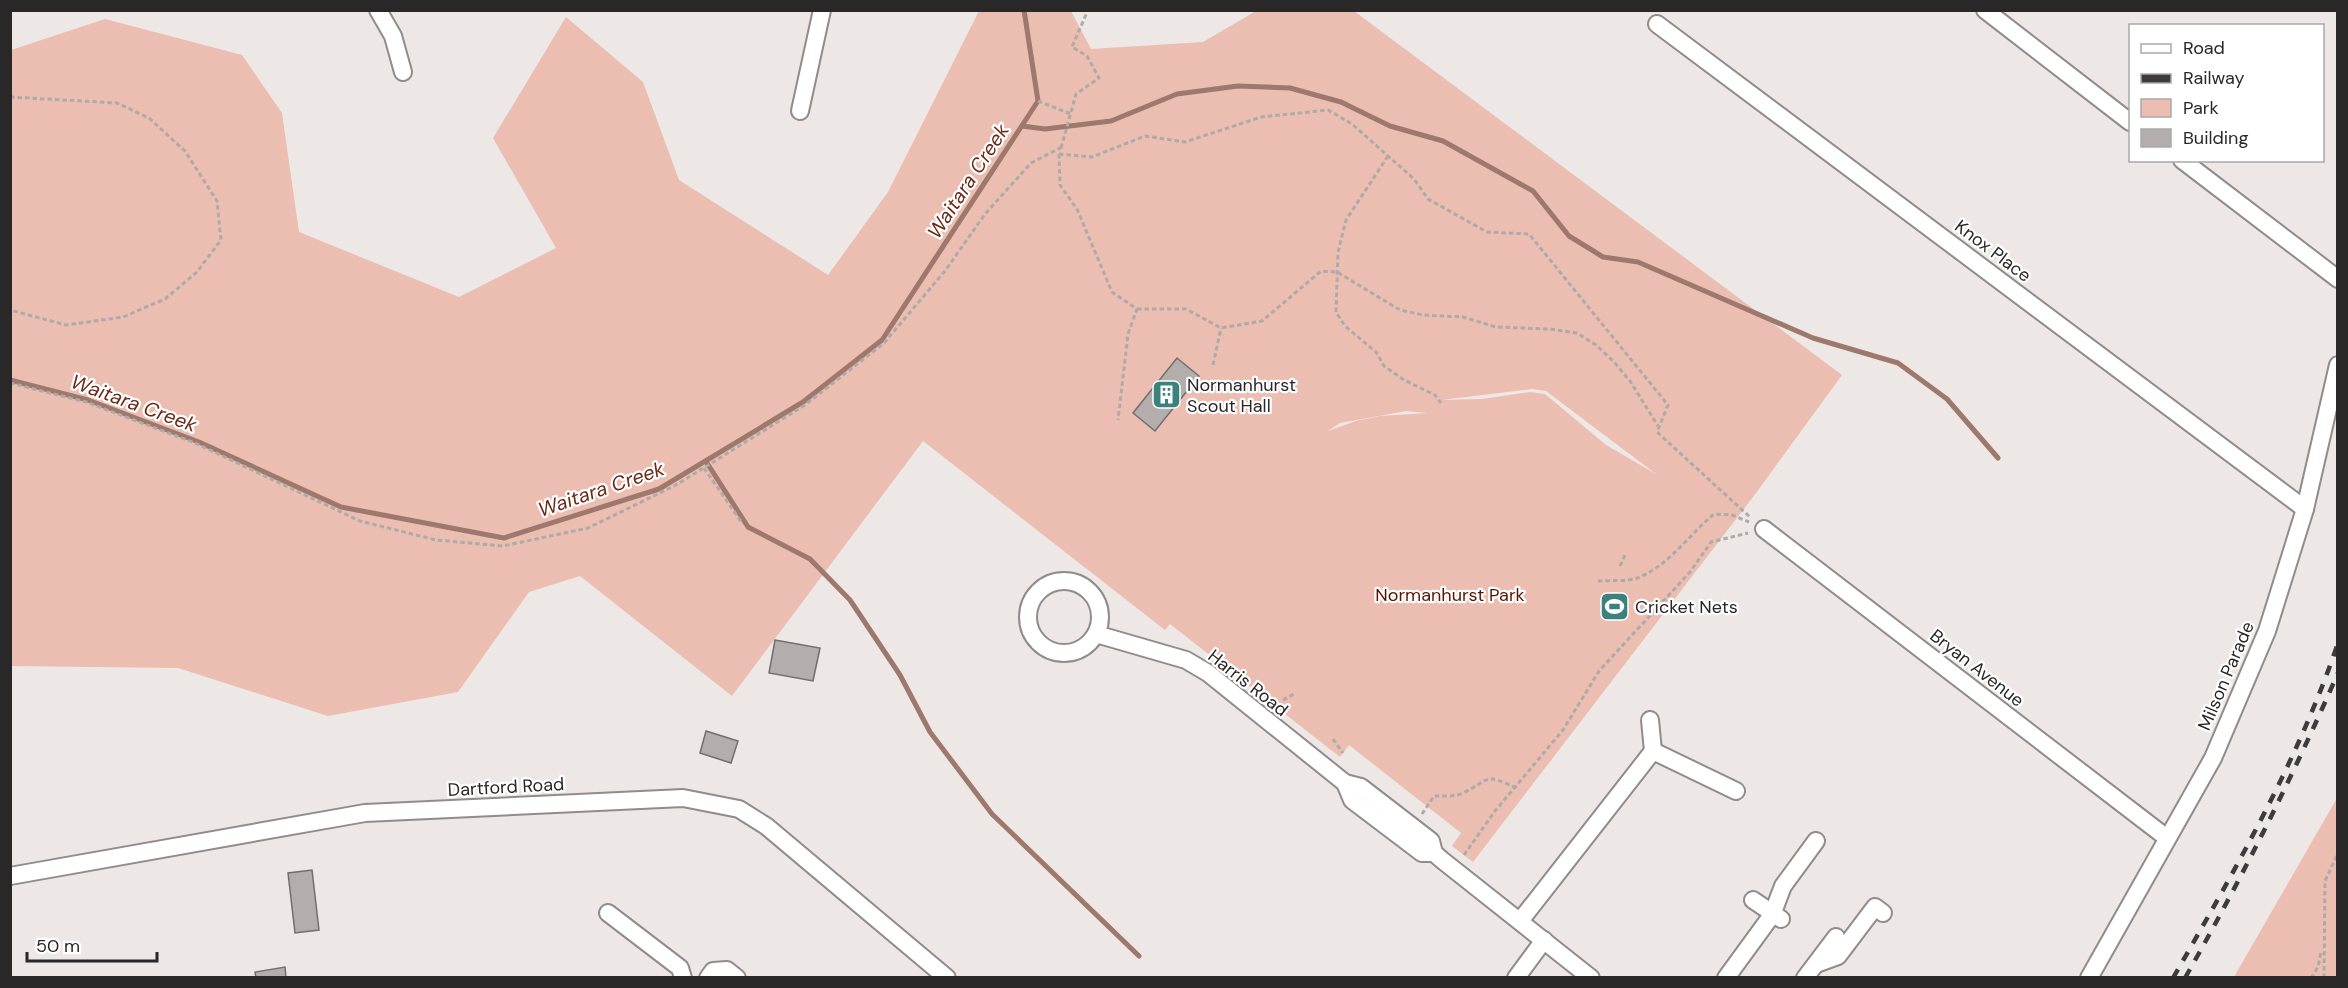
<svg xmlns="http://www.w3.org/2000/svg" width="2348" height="988" viewBox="0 0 2348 988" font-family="'DM Sans',sans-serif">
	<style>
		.green { fill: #ebbeb1; fill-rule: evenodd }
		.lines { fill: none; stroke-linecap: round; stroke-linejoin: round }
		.stream { stroke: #9e786c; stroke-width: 5 }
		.building { fill: #b3aeac; stroke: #736e6c; stroke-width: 1.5 }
		.minor-casing { stroke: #918b8a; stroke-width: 20 }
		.path { stroke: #aeaaa8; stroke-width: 3; stroke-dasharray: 4.5 3; stroke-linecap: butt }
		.minor { stroke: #fff; stroke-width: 16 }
		.rail { stroke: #3d3b3b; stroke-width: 4.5; stroke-dasharray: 10 10; stroke-linecap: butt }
		.labels { text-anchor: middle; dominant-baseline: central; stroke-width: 4.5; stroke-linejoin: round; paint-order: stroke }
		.street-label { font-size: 18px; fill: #292727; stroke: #fff }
		.poi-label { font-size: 18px; fill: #292727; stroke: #fff; text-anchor: start }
		.park-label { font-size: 18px; fill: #561502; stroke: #fff }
		.water-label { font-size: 20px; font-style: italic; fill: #6b2916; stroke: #fff }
	</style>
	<rect width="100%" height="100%" fill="#ede7e5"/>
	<g class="green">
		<path d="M979 11H1071L1091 49 1203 42 1256 11H1354L1842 375 1756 493 1473 862 1452 846 1461 833 1349 745 1340 757 1170 624 1165 630 923 441 732 696 580 576 529 592 458 692 328 716 178 668 11 666V50L105 19 242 55 282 113 299 232 459 297 556 248 493 138 566 17 643 82 679 180 828 275 888 192ZM1532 389 1546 391 1656 474 1606 445 1545 394 1530 392 1482 399 1441 400ZM1406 411 1428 413 1380 416 1356 421 1328 431 1340 423Z"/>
		<path d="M2337 798V977H2234Z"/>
	</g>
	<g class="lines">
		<g class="stream">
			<path d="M1022 126 1045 129 1111 121 1177 94 1238 86 1290 88 1341 102 1390 126 1443 141 1533 191 1569 236 1603 257 1638 262 1813 338 1898 363 1947 399 1998 458"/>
			<path d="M10 380 88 400 199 442 341 507 504 538 659 489 803 402 882 340 1038 101 1024 10"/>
			<path d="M707 463 748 527 810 559 850 600 900 675 930 732 992 814 1139 956"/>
		</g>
	</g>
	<g class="building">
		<path d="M1177 358 1199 376 1155 431 1133 413Z"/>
		<path d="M775 640 820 648 813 681 769 673Z"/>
		<path d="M706 731 738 741 731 763 700 753Z"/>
		<path d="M312 870 319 930 295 933 288 873Z"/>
		<path d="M285 967 286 978H256L255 972Z"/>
	</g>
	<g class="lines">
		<defs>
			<g id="minor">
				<path d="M378 10 393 36 403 72"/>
				<path d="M1985 10 2130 122"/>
				<path d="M1657 24 2305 509"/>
				<path d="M800 111 822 10"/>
				<path d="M2182 160 2338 279"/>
				<path d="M1764 529 2167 838"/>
				<circle cx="1064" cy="617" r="36"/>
				<path d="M1096 634 1186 660 1208 673 1345 783 1361 787 1431 841 1434 853 1442 860 1591 978"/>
				<path d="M1650 720 1653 751"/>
				<path d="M1345 783 1352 800 1422 853H1434"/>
				<path d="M10 876 365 813 683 798 739 809 766 826 947 978"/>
				<path d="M1753 900 1781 919"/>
				<path d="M608 913 680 968 683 978"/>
				<path d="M1520 921 1653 751 1736 791"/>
				<path d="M1816 964 1838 956 1875 907 1883 913"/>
				<path d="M708 978 713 971 727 970 737 978"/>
				<path d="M1516 978 1544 940"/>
				<path d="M1726 978 1772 915 1783 886 1816 841"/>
				<path d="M1805 978 1836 937"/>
				<path d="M2089 978 2213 758 2267 631 2305 509 2338 365"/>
			</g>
		</defs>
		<use href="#minor" class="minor-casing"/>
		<g class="path">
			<path d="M10 97 117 103 149 118 185 151 217 201 221 240 197 272 165 299 123 317 66 325 10 310"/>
			<path d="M1038 101 1071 114"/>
			<path d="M1061 148 1076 94 1099 78 1087 56 1072 47 1088 10"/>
			<path d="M1059 154 1092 157 1145 136 1185 142 1261 117 1328 110 1352 124 1414 179 1428 199 1487 232 1529 234 1668 405 1657 432 1751 518"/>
			<path d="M1059 154 1060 185 1077 209 1112 292 1137 309 1128 334 1118 420"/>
			<path d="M1388 156 1346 220 1338 252 1336 312 1345 326 1376 352 1384 366 1404 380 1435 395 1441 403"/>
			<path d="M1137 309H1186L1221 328 1262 321 1321 271 1337 272 1400 310 1423 315 1463 317 1496 327 1549 329 1577 333 1596 345 1614 362 1630 381 1658 426"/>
			<path d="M1213 365 1221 328"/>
			<path d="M10 383 86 402 195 443 360 521 436 540 503 546 588 528 676 485 805 405 884 343 945 271 985 214 1031 163 1062 147"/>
			<path d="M704 468 742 523"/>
			<path d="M1620 566 1625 555"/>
			<path d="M1598 581C1610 580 1629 582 1640 577 1670 564 1690 534 1714 514L1732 515 1749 522"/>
			<path d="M1283 700 1294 694"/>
			<path d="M1333 739 1343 753"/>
			<path d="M1422 814 1434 796C1443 796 1455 797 1463 793 1490 780 1483 772 1516 788"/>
			<path d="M1464 855 1495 811 1563 730 1599 671 1690 572 1711 542 1748 533"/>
			<path d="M2311 978 2318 967 2321 952"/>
			<path d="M2324 978 2325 881 2338 853"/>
		</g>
		<use href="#minor" class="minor"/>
		<g class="rail">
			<path d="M2173 978C2235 870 2298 761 2338 643"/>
			<path d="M2185 978C2242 878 2292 778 2338 673"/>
		</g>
	</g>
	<defs>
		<symbol id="building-square" viewBox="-11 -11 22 22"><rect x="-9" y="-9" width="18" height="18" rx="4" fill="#3b827c" stroke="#fff"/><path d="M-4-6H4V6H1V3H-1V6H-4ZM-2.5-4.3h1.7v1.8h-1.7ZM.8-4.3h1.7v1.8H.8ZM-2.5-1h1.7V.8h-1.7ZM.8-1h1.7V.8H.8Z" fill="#fff"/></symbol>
		<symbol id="stadium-square" viewBox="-11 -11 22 22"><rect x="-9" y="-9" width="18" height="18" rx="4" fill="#3b827c" stroke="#fff"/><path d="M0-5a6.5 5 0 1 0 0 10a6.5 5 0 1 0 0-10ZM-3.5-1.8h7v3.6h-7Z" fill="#fff"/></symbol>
	</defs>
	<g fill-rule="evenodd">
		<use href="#building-square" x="1150" y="378" width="33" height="33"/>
		<use href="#stadium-square" x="1598" y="590" width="33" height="33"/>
	</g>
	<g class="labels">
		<g class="street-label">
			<text transform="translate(1993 251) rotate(37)">Knox Place</text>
			<text transform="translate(1977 668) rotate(38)">Bryan Avenue</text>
			<text transform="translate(2226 676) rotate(-67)">Milson Parade</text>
			<text transform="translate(1248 683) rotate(38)">Harris Road</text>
			<text transform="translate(506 787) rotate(-3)">Dartford Road</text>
		</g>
		<g class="poi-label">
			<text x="1187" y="385">Normanhurst<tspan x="1187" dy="21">Scout Hall</tspan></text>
			<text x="1635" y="607">Cricket Nets</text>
		</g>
		<g class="park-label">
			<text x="1450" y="595">Normanhurst Park</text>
		</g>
		<g class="water-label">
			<text transform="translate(968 181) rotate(-57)">Waitara Creek</text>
			<text transform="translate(134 403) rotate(20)">Waitara Creek</text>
			<text transform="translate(601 489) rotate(-19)">Waitara Creek</text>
		</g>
	</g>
	<rect width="2348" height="988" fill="none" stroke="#292727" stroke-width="24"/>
	<rect x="2129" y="24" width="195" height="138" fill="#ffffff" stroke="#a9a9a9" stroke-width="1.5"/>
	<rect x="2141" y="44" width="30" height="9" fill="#ffffff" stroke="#a9a9a9" stroke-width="1.5"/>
	<text x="2183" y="54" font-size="18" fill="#292727">Road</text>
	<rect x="2141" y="74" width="30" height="9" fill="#3d3b3b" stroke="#a9a9a9" stroke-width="1.5"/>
	<text x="2183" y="84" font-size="18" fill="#292727">Railway</text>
	<rect x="2141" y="99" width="30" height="18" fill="#ebbeb1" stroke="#a9a9a9" stroke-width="1.5"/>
	<text x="2183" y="114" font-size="18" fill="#292727">Park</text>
	<rect x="2141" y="129" width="30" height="18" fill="#b3aeac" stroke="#a9a9a9" stroke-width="1.5"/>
	<text x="2183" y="144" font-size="18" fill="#292727">Building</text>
	<path d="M27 952v9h130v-9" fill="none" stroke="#292727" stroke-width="3"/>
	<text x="36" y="952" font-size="18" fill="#292727" stroke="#ffffff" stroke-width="4.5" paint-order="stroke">50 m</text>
</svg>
